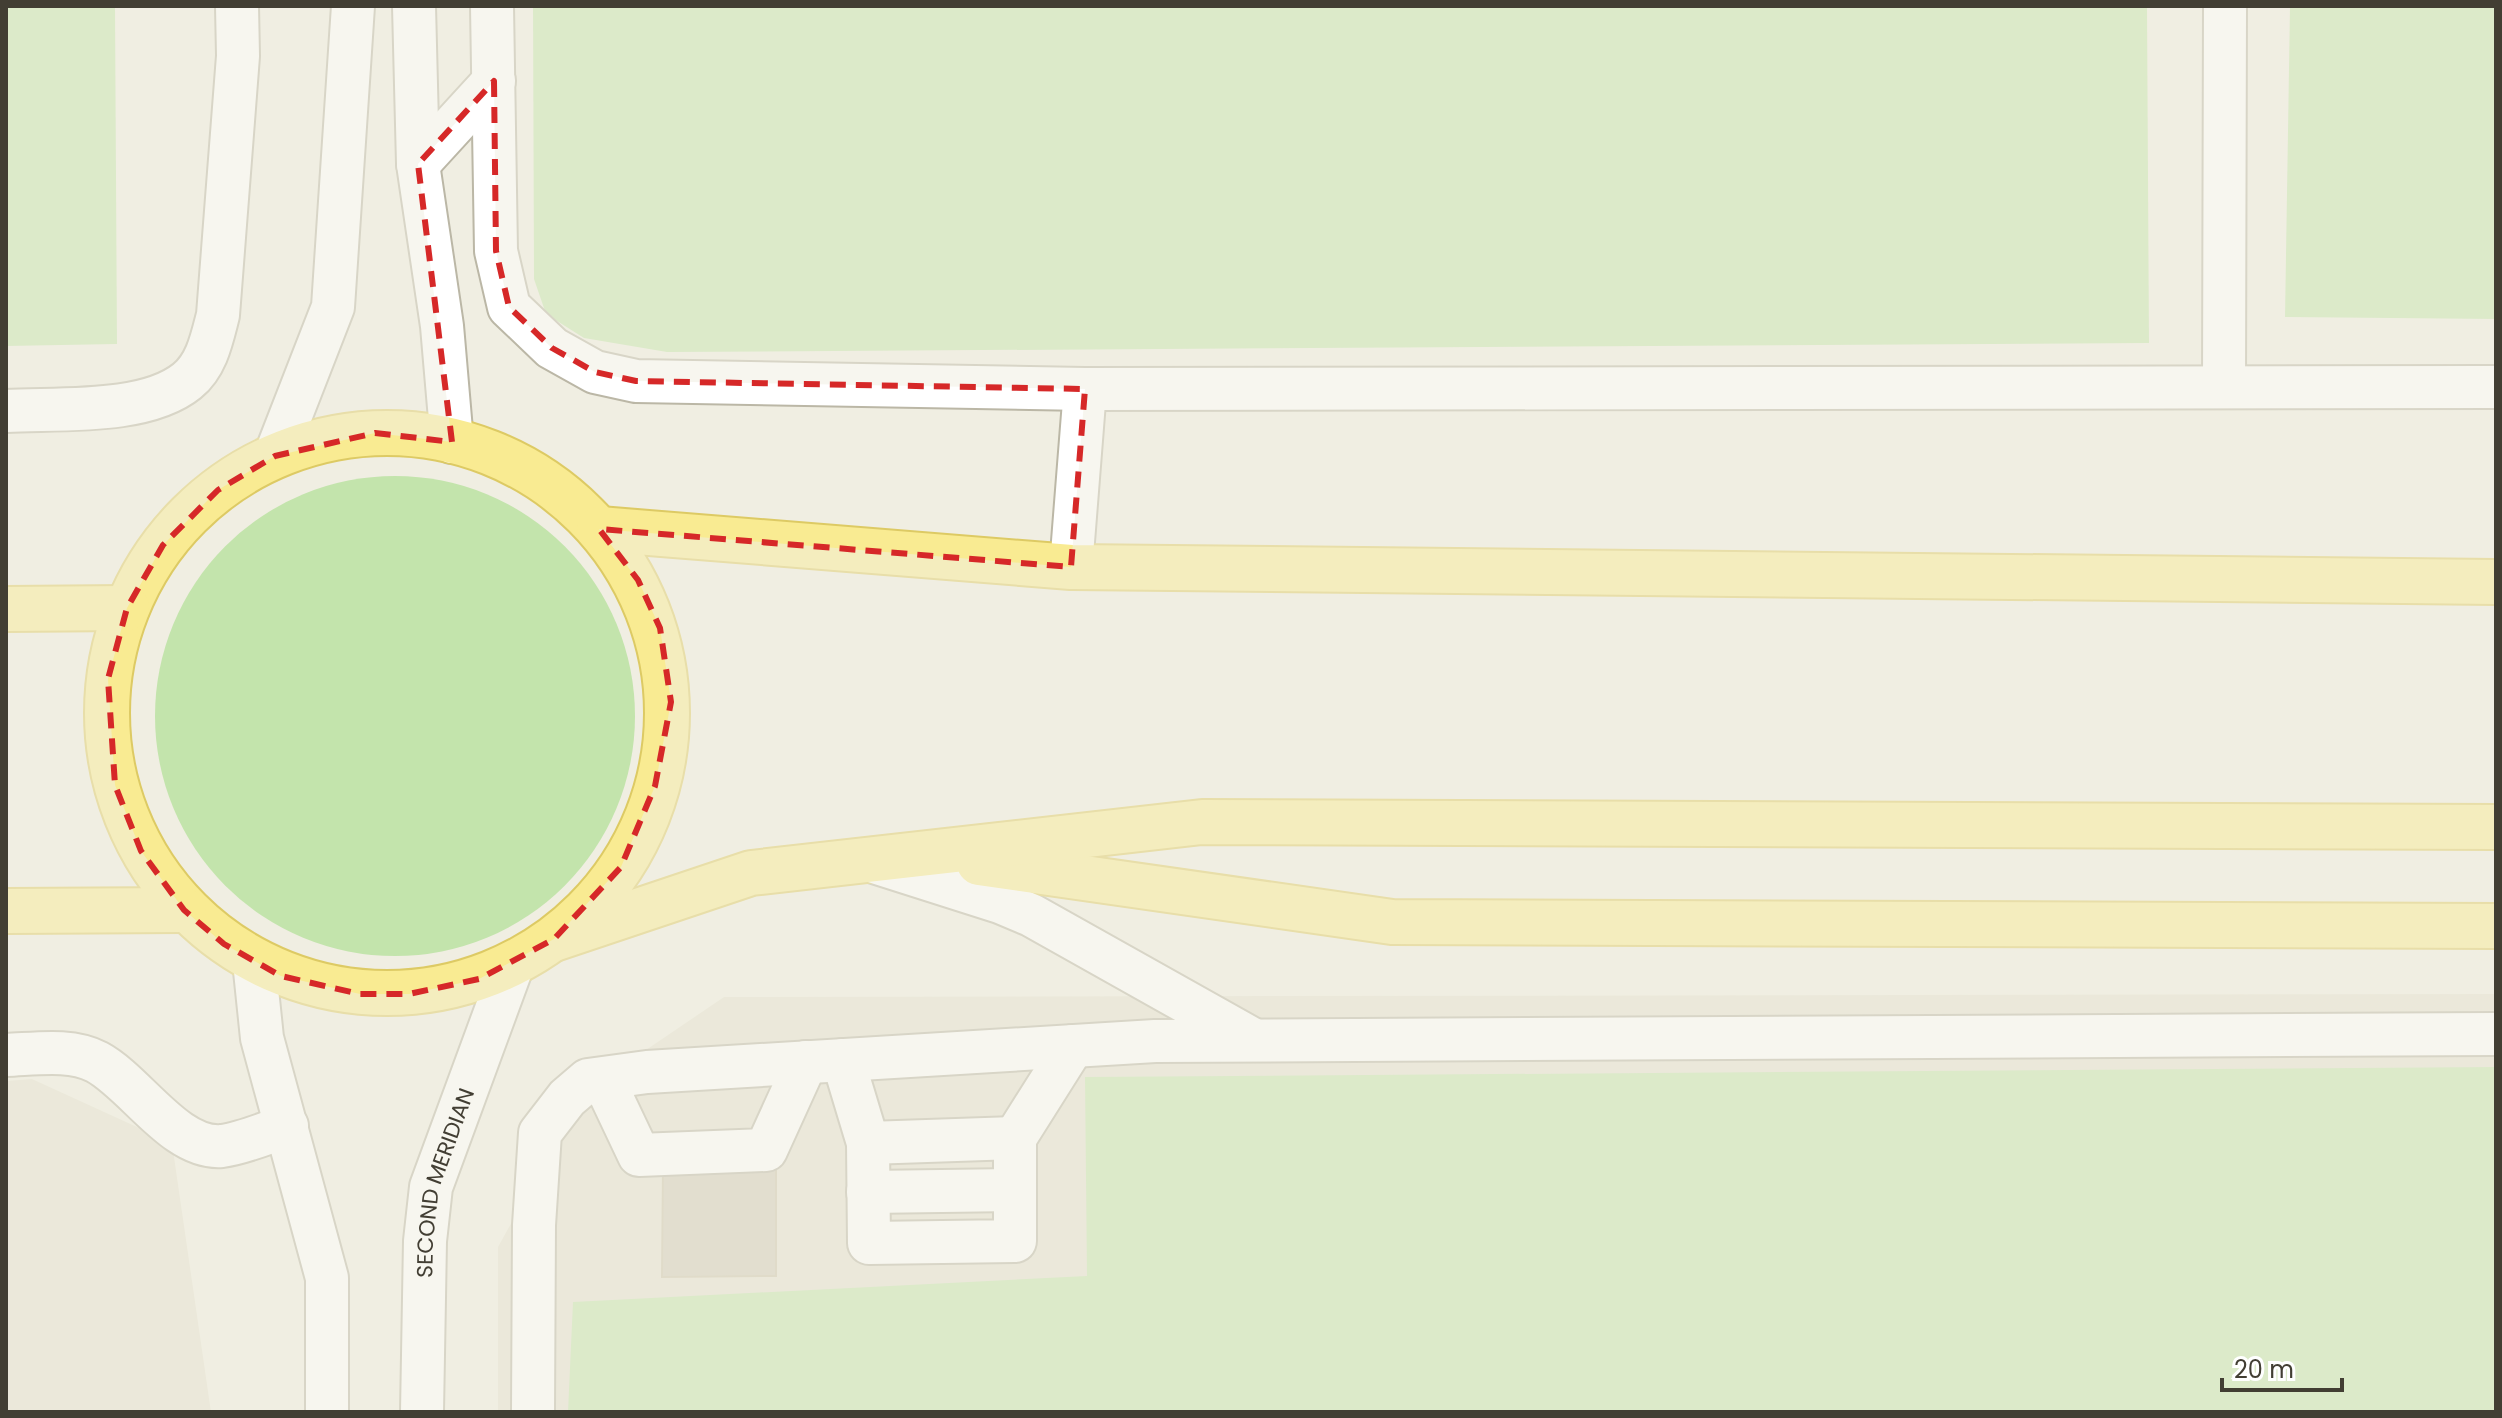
<svg xmlns="http://www.w3.org/2000/svg" width="2502" height="1418" viewBox="0 0 2502 1418" font-family="Poppins,sans-serif">
	<style>
		.residential { fill: #e4e1d1 }
		.green { fill: #c3e4ac }
		.building { fill: #d1cbb9; stroke: #ccc4ac; stroke-width: 2 }
		.lines { fill: none; stroke-linecap: round; stroke-linejoin: round }
		.minor-casing { stroke: #bbb7a6; stroke-width: 46 }
		.major-casing { stroke: #ddca64; stroke-width: 48 }
		.minor { stroke: #fff; stroke-width: 42 }
		.major { stroke: #f9eb92; stroke-width: 44 }
		.marked { fill: none; stroke: #d62828; stroke-width: 6; stroke-dasharray: 16 10; stroke-linejoin: round }
		.labels { text-anchor: middle; dominant-baseline: central; stroke-width: 6; stroke-linejoin: round; paint-order: stroke }
		.street-label { font-size: 22px; fill: #423e33; stroke: #fff }
	</style>
	<rect width="100%" height="100%" fill="#f0eee2"/>
	<g class="residential">
		<path d="M2496 994V1412H498V1247L584 1092 724 997Z"/>
		<path d="M32 1079 172 1143 211 1412H6V1081Z"/>
	</g>
	<g class="green">
		<path d="M6 6H115L117 344 6 346Z"/>
		<path d="M533 6H2147L2149 343 667 352 584 338 546 314 534 279Z"/>
		<path d="M2290 6H2496V319L2285 317Z"/>
		<circle cx="395" cy="716" r="240"/>
		<path d="M2496 1067V1412H568L573 1302 1087 1276 1085 1077Z"/>
	</g>
	<path class="building" d="M776 1165V1276L662 1277 663 1167Z"/>
	<g class="lines">
		<defs>
			<g id="minor">
				<path d="M414 6 418 164 442 326 452 442"/>
				<path d="M492 6 496 251 509 307 552 348 595 372 636 381 1085 389 2496 387"/>
				<path d="M418 164 494 81"/>
				<path d="M2224 385 2225 6"/>
				<path d="M6 411C58 408 145 415 187 381 207 365 212 338 218 315L238 56 237 6"/>
				<path d="M275 456 333 307 353 6"/>
				<path d="M1071 567 1085 389"/>
				<path d="M868 860 1000 902 1031 915 1252 1039"/>
				<path d="M254 961 262 1038 327 1278V1412"/>
				<path d="M6 1055C35 1054 71 1048 97 1062 136 1083 175 1150 222 1146 244 1143 266 1133 287 1126"/>
				<path d="M843 1060 868 1143 869 1243 1015 1241V1138L1073 1046"/>
				<path d="M603 1079 639 1155 766 1150 806 1062"/>
				<path d="M868 1143 1015 1138"/>
				<path d="M868 1192 1015 1190"/>
				<path id="s1" d="M422 1412 425 1241 431 1187 513 964"/>
				<path d="M533 1412 534 1225 540 1133 567 1098 588 1080 647 1072 1155 1041 2496 1034"/>
			</g>
			<g id="major">
				<circle cx="387" cy="713" r="280"/>
				<path d="M599 529 1071 567 2496 582"/>
				<path d="M6 609 127 608"/>
				<path d="M979 863 1392 922 2496 926"/>
				<path d="M6 911 184 910"/>
				<path d="M554 939 751 873 1202 822 2496 827"/>
			</g>
		</defs>
		<use href="#minor" class="minor-casing"/>
		<use href="#major" class="major-casing"/>
		<use href="#minor" class="minor"/>
		<use href="#major" class="major"/>
	</g>
	<path d="M0 0H2502V1418H0ZM494 81 496 251 509 307 552 348 595 372 636 381 1085 389 1071 567 599 529 638 580 660 628 671 702 655 786 621 867 554 939 479 979 409 994H360L281 976 224 944 184 910 141 851 115 785 108 679 127 608 163 545 218 490 275 456 375 433 452 442 418 164Z" fill="#f0eee2" fill-opacity=".55" fill-rule="evenodd"/>
	<path class="marked" d="M494 81 496 251 509 307 552 348 595 372 636 381 1085 389 1071 567 599 529 638 580 660 628 671 702 655 786 621 867 554 939 479 979 409 994H360L281 976 224 944 184 910 141 851 115 785 108 679 127 608 163 545 218 490 275 456 375 433 452 442 418 164Z"/>
	<g class="labels">
		<g class="street-label">
			<text stroke="none"><textPath href="#s1" startOffset="232">SECOND MERIDIAN</textPath></text>
		</g>
	</g>
	<rect width="2502" height="1418" fill="none" stroke="#423e33" stroke-width="16"/>
	<path d="M2222 1378v12h120v-12" fill="none" stroke="#423e33" stroke-width="4"/>
	<text x="2234" y="1378" font-size="24" fill="#423e33" stroke="#ffffff" stroke-width="6" paint-order="stroke">20 m</text>
</svg>
